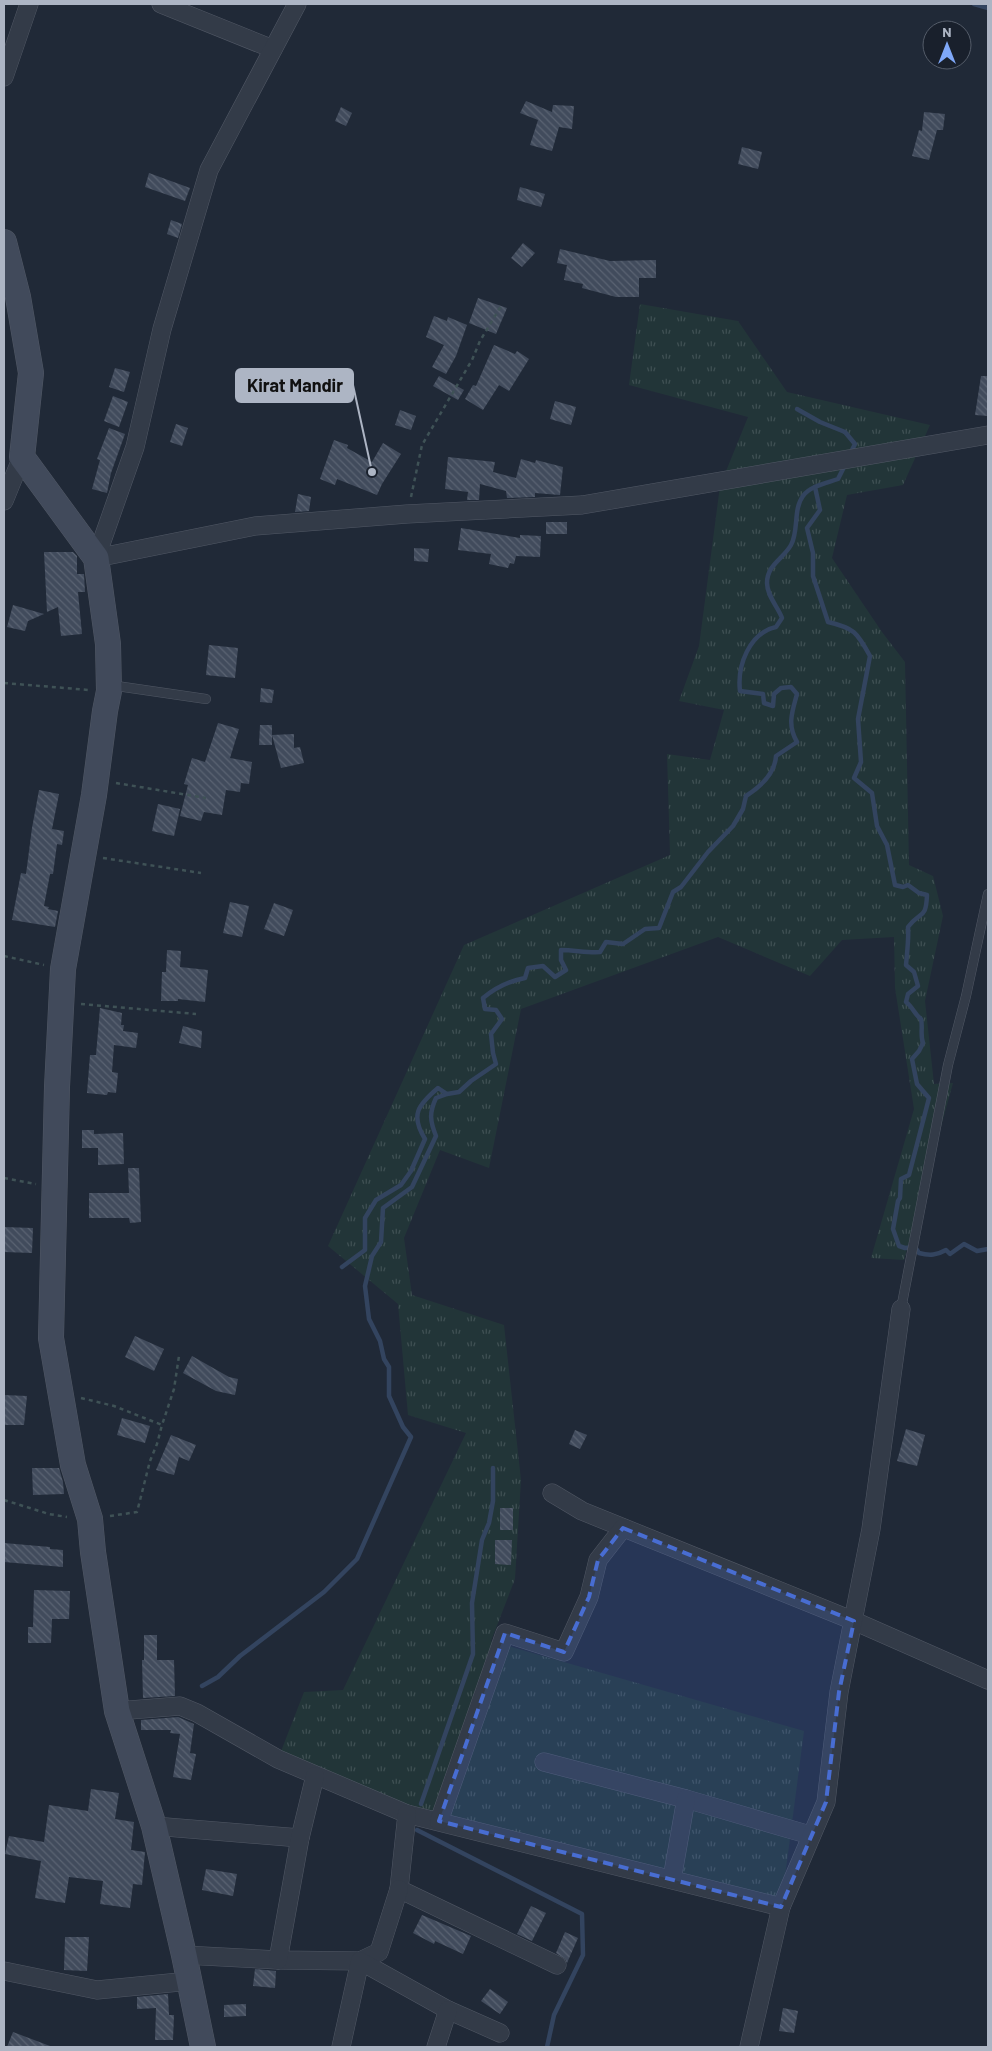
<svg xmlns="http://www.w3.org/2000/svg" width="992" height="2051" viewBox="0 0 992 2051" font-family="Barlow,sans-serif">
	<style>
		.grass { fill: url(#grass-tufts) }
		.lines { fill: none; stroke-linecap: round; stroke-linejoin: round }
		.stream { stroke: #33445f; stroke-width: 4.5 }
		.building { fill: url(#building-back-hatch) }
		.lane-casing { stroke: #515865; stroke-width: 10 }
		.street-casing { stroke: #515865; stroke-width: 19 }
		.secondary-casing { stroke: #515865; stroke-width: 26 }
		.path { stroke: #3f5256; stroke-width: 2.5; stroke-dasharray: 4 4; stroke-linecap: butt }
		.lane { stroke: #333b48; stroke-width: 9 }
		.street { stroke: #333b48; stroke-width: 18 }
		.secondary { stroke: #414a5b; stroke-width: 25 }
		.marked { fill: #486dd2; fill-opacity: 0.2; stroke: #486dd2; stroke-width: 4; stroke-dasharray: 10 6; stroke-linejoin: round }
		.leader { fill: none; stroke: #adb5c4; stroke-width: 2 }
		.callout-dot { fill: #adb5c4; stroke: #19202c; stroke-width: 2 }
		.callout { fill: #adb5c4; stroke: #adb5c4; stroke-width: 2 }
		.callout-label { font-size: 18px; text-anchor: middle; font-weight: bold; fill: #111 }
	</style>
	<defs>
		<pattern id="grass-tufts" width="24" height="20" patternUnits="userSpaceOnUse" patternTransform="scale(1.25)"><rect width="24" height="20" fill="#223538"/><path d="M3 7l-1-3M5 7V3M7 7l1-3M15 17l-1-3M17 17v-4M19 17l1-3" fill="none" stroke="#3f5053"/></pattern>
		<pattern id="building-back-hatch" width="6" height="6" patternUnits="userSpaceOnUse" patternTransform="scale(1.25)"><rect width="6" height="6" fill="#414b5c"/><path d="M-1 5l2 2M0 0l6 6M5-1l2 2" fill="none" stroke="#5a6372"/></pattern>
	</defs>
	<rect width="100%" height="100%" fill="#202937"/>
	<path class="grass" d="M640 304 738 321 787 392 930 425 903 485 847 495 832 558 882 632 905 662 909 865 933 876 943 916 925 1001 934 1084 953 1083 904 1260 871 1258 914 1109 895 988 894 937 842 940 810 976 718 937 521 1009 489 1168 440 1150 404 1238 412 1295 504 1325 521 1480 515 1579 491 1641 804 1731 781 1907 407 1814 278 1759 304 1692 343 1690 466 1433 408 1415 398 1304 328 1246 464 945 670 855 667 754 710 760 724 710 679 701 699 646 720 486 748 417 629 385Z"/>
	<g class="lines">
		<g class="stream">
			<path d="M974 4 988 8"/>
			<path d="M797 409 820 422 845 432 855 444 850 454"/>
			<path d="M815 487 820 510 807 528 813 553V576L828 622C854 628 857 632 870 656L858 719 861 762 854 778 872 793 877 826 887 845 895 885 903 887 908 885 919 893 927 895C926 920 921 910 908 927 909 938 907 953 906 965L914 972 918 986 908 994 906 1002C913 1007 914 1014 921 1019 923 1027 920 1035 923 1043L919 1051 912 1059 917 1084 929 1098 909 1175 901 1179 900 1198 898 1201 893 1229 899 1246 905 1248 915 1247 919 1253C930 1256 937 1255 946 1250L950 1254 964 1244 977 1251 988 1249"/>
			<path d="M342 1267 365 1250V1218L376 1200 401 1185 411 1171 425 1139C410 1115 418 1105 438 1088L447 1094 459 1092 471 1081 496 1064 493 1053 491 1034 502 1019 496 1010 485 1009 483 998C495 988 509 981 525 978L528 968 543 966 555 977 566 970 561 960V950C575 950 587 953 600 952L606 942 623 944 645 929 659 928 673 892 681 887 708 852 733 826 743 809 746 796C760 787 775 773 776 756L797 742C787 725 792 712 797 694L791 687 781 688 774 694 773 706 764 703 763 694 740 691C737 666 749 633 776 627L782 618C778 607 767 596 767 583 767 565 783 559 791 545 799 531 793 509 803 496 810 486 827 483 838 479L845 465"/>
			<path d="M202 1686 218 1677 240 1656 324 1592 357 1559 411 1437 403 1427 389 1396V1367L384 1359 380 1341 369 1319 365 1286 372 1256 381 1242 383 1208 412 1187 436 1136C430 1121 429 1113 436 1098L447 1094"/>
			<path d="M421 1804 473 1654 472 1603 482 1540 489 1523 493 1501V1468"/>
			<path d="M417 1830 582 1914 583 1955 554 2015 547 2047"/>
		</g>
	</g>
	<g class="building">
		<path d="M526 101 552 112 553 105 574 106 572 129 559 127 552 151 530 145 538 120 520 113Z"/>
		<path d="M341 107 352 113 346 126 335 121Z"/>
		<path d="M924 112 945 114 943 130H937L929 160 912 156 919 130 922 131Z"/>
		<path d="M742 147 762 152 758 169 738 164Z"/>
		<path d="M149 173 190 188 185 201 145 187Z"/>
		<path d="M520 187 545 194 541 207 517 200Z"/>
		<path d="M171 220 182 224 178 238 167 234Z"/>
		<path d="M523 243 535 253 522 267 511 258Z"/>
		<path d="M560 249 610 261 656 260V278H639V297H616L582 288 583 284 564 280 567 265 557 263Z"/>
		<path d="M478 298 507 308 496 334 469 323Z"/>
		<path d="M434 316 447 321 448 317 467 325 456 356 446 374 432 367 444 345 426 337Z"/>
		<path d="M494 345 515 354 517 351 529 359 509 391 499 385 483 410 465 399 473 385 476 386Z"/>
		<path d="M115 368 130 372 124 392 109 387Z"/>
		<path d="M439 376 464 390 458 400 433 386Z"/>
		<path d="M981 376H988V416L975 415Z"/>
		<path d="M113 396 128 402 119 427 104 421Z"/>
		<path d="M555 401 576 407 571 425 550 419Z"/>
		<path d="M400 410 416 416 411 430 395 425Z"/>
		<path d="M176 424 188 428 182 446 170 442Z"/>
		<path d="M109 428 125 434 111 473 107 493 92 489 100 460 97 459Z"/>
		<path d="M334 440 348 445 347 448 372 462 383 443 401 454 382 484 377 495 337 479 335 485 320 479Z"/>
		<path d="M448 457 495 462 493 472 516 478 521 459 535 463 536 460 563 467 560 495 535 493V497L507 498 506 491 480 484 479 500H467L468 492 445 489Z"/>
		<path d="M298 494 311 497 309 511 295 512Z"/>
		<rect x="546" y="522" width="21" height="12"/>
		<path d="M461 528 520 538V535L541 536 540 557 516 556 514 564 510 563 508 568 489 564 491 554 458 550Z"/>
		<path d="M414 548 429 549 428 562 414 561Z"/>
		<path d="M44 552H73L77 556V574H84L85 592H78L82 634 61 636 58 607 47 612Z"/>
		<path d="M13 605 44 614 28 621 25 631 7 627Z"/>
		<path d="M209 645 238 648 235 678 206 675Z"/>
		<path d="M261 688 274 690 272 703 260 702Z"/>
		<path d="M218 723 239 729 230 758 252 762 249 784 241 783 240 792 226 790 222 815 204 812 201 821 180 816 188 785 184 784 192 758 205 762Z"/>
		<path d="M260 725H272V745H259Z"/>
		<path d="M294 734V748L300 747 304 763 281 768 272 735Z"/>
		<path d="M39 790 59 794 52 829 64 831 62 845 57 844 53 874H50L44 906 49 907 48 909 58 911 55 927 12 920 21 873 26 874 32 828Z"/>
		<path d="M158 804 180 809 174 836 152 831Z"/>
		<path d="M230 902 249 906 242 937 223 933Z"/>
		<path d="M274 903 293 910 284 936 264 929Z"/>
		<path d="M167 950 181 951 180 967 208 970 205 1002 178 999V1001H161L162 972H166Z"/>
		<path d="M100 1008 122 1013 121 1025H124L123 1031 138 1033 136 1048 114 1045 112 1072 118 1073 116 1093 108 1092 107 1095 87 1093 90 1055H96Z"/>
		<path d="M183 1026 202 1031 201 1048 179 1043Z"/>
		<path d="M82 1130H94V1134L123 1133 124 1164 98 1165V1148H82Z"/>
		<path d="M128 1168H139L141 1222 130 1223 129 1218H89V1193H129Z"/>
		<path d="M4 1227 33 1228 32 1253 4 1252Z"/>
		<path d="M135 1336 164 1349 154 1371 125 1357Z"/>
		<path d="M192 1356 229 1377 238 1379 235 1395 216 1391 183 1373Z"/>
		<path d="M4 1395 27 1396 24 1425H4Z"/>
		<path d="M122 1418 150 1426 145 1443 117 1435Z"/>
		<path d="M906 1429 925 1435 917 1466 897 1461Z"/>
		<path d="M575 1430 587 1435 580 1449 569 1444Z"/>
		<path d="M171 1435 196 1445 189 1461 179 1457 174 1475 156 1470Z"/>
		<path d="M32 1468H59L63 1482 64 1494 33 1495Z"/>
		<rect x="500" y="1508" width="13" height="22"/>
		<path d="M495 1540H512L511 1565 495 1564Z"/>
		<path d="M4 1543 50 1547V1549L63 1550V1567L4 1562Z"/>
		<path d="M34 1590 70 1591 69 1619H52L51 1643H28V1627H33Z"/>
		<path d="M144 1635H157V1660H174L175 1696 143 1698 142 1660H144Z"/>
		<path d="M178 1717 194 1724 190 1753 196 1754 191 1780 173 1777 180 1734 170 1733 171 1730H141V1720Z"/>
		<path d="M91 1789 119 1793 115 1819 134 1822 131 1850 145 1852 142 1885 133 1884 130 1908 100 1904 103 1881 69 1877 65 1903 35 1898 41 1861 5 1854 9 1836 44 1842 49 1805 88 1811Z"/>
		<path d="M206 1869 237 1874 233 1896 202 1890Z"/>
		<path d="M531 1906 546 1913 532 1941 517 1934Z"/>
		<path d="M422 1915 471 1936 463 1954 435 1941 434 1944 413 1933Z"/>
		<path d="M565 1932 578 1938 567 1963 565 1959 556 1953Z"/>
		<path d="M65 1937H89L87 1971 64 1970Z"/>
		<path d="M255 1969 276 1971 275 1988 253 1986Z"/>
		<path d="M490 1989 508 2002 500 2014 481 2001Z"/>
		<path d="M168 1994 169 2015H174L173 2040H155L156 2008 137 2009V1997Z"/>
		<path d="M246 2004V2016L224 2017V2005Z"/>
		<path d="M783 2008 798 2011 794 2033 779 2031Z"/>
		<path d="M13 2032 50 2046V2047H7Z"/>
	</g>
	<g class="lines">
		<defs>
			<g id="lane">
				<path d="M110 685 206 699"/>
				<path d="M901 1309 948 1065 966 996 988 894"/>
			</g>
			<g id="street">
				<path d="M161 4 273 49"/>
				<path d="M4 77 29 4"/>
				<path d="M4 501 22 457"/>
				<path d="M96 558 255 526 407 514 582 505 988 435"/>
				<path d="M96 558 135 447 162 329 209 170 297 4"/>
				<path d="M552 1493 582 1511 854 1621 988 1680"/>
				<path d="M117 1711 180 1706 197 1713 278 1759 407 1814 781 1907"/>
				<path d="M544 1762 686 1799 810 1835"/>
				<path d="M407 1814 399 1889 557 1965"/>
				<path d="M439 1821 505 1633 564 1652 589 1597 598 1560 623 1528"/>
				<path d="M154 1826 300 1838"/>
				<path d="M672 1879 686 1799"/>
				<path d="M184 1955 278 1960 360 1961 379 1952 399 1889"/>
				<path d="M278 1960 300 1838 315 1776"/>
				<path d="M4 1971 97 1990 190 1981"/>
				<path d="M341 2047 360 1961 448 2010 500 2033"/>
				<path d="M436 2047 448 2010"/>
				<path d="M749 2047 781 1907 826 1802 839 1692 871 1529 901 1309"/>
			</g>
			<path id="secondary" d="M4 242 18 297 31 373 22 457 96 558 108 644 109 691 105 711 94 795 63 969 57 1087 51 1338 73 1465 90 1519 93 1552 117 1711 154 1826 184 1955 203 2047"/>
		</defs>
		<use href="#lane" class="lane-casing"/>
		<use href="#street" class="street-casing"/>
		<use href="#secondary" class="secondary-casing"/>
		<g class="path">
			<path d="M411 497 422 445 472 360 480 341 501 306"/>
			<path d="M4 683 89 690"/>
			<path d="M116 783 206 798"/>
			<path d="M103 858 201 873"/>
			<path d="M4 956 44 965"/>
			<path d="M81 1004 196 1014"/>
			<path d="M4 1178 36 1184"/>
			<path d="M81 1398 114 1406 162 1425 174 1389 179 1356"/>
			<path d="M4 1500 49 1514 67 1517"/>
			<path d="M110 1516 137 1512 150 1461 157 1444 162 1425"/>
		</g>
		<use href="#lane" class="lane"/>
		<use href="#street" class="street"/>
		<use href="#secondary" class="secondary"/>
	</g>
	<path class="marked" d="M623 1528 854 1621 839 1692 826 1802 781 1907 439 1821 505 1633 564 1652 589 1597 598 1560Z"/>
	<path class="leader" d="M372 472L353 385"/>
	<circle class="callout-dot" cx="372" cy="472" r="5"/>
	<rect class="callout" x="236" y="369" width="117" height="33" rx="5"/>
	<g class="callout-label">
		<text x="295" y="392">Kirat Mandir</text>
	</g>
	<rect width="992" height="2051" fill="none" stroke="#adb5c4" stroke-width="10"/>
	<g transform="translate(947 45)"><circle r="24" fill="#19202c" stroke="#545c69"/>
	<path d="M0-4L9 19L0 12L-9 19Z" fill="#7fa8f8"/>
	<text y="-8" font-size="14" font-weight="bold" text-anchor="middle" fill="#adb5c4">N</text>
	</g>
</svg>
